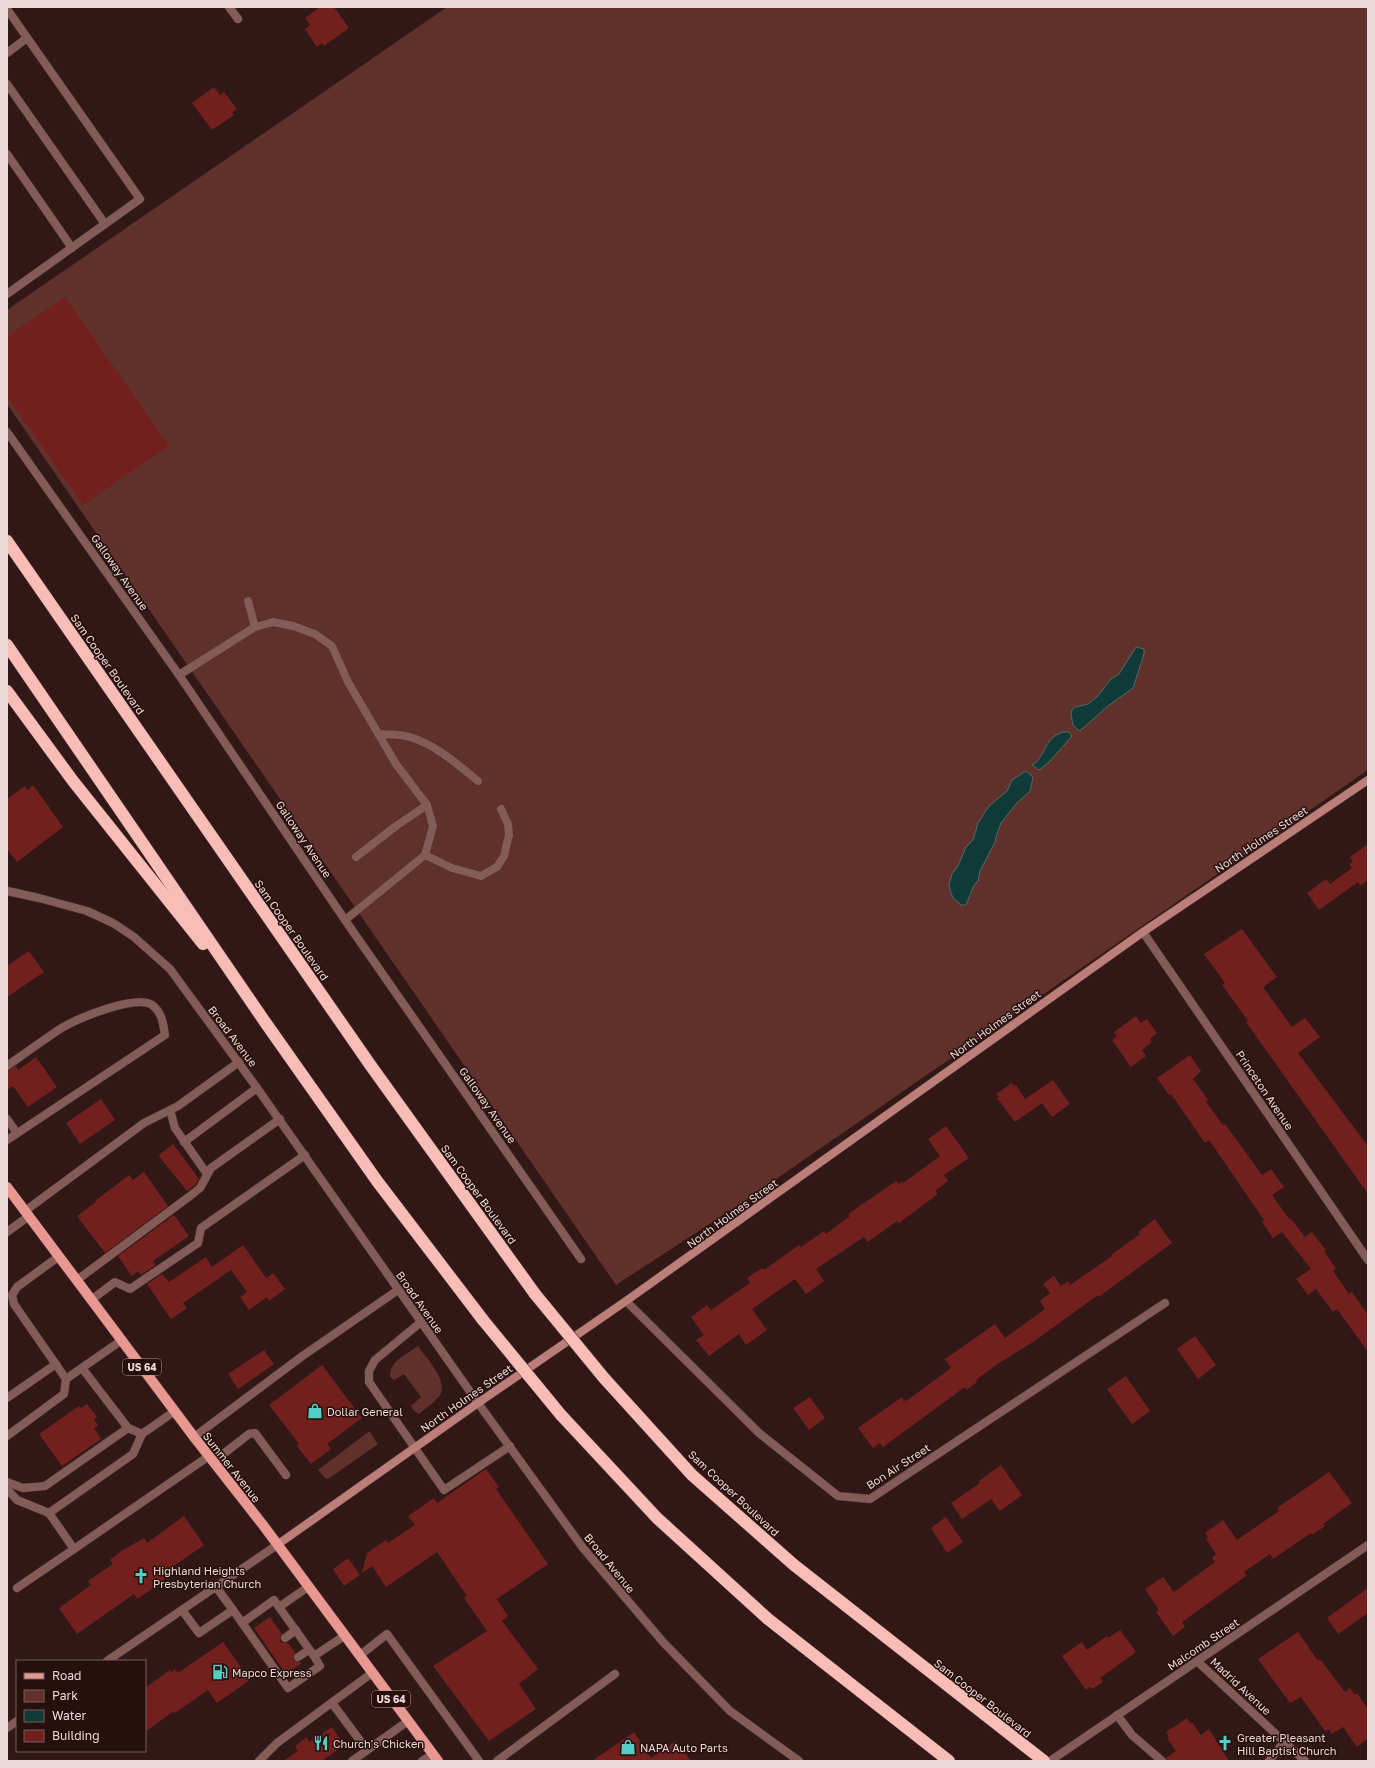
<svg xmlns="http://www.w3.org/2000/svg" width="1375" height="1768" viewBox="0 0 1375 1768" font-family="'Golos Text',sans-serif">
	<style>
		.green { fill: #60302b }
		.water { fill: #103a37; stroke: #526a67 }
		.building { fill: #71201d }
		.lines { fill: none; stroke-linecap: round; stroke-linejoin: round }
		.service-casing { stroke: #4b3331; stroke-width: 9 }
		.minor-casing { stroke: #4b3331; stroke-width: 9 }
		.tertiary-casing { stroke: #4b3331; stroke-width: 9 }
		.secondary-casing { stroke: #4b3331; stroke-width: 9 }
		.primary-casing { stroke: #4b3331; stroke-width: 11 }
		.motorway-casing { stroke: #4b3331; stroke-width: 13 }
		.service { stroke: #835c58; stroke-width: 8 }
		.minor { stroke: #835c58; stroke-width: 8 }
		.tertiary { stroke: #835c58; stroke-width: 8 }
		.secondary { stroke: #bc7e78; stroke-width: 8 }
		.primary { stroke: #e89890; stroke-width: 10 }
		.motorway { stroke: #f8bdb6; stroke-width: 12 }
		.motorway-bridge-casing { stroke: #4b3331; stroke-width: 13; stroke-linecap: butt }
		.motorway-bridge { stroke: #f8bdb6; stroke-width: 12 }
		.labels { text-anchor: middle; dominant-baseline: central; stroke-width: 3; stroke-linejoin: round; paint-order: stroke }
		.shield { fill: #260f0d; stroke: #b09c9a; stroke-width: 1 }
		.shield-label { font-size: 10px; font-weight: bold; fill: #ebd9d7 }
		.street-label { font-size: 11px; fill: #ebd9d7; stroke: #260f0d }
		.poi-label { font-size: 11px; fill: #ebd9d7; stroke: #260f0d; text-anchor: start }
	</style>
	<rect width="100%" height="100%" fill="#311816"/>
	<g class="green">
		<path d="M447 7H1368V770L743 1202 616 1285 7 404V310Z"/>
		<path d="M418 1346C426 1358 449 1381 440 1395 435 1403 425 1408 419 1414L413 1410 411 1406 421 1397 404 1374 394 1380 390 1377C389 1361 407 1354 418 1346Z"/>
		<path d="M368 1432H370L378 1444 328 1479 325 1478 318 1470Z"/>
	</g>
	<g class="water">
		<path d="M1136 647 1144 649V654L1133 688 1108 706 1082 729 1079 731 1073 725 1071 714 1072 710 1075 707 1088 704 1097 697 1111 679 1119 674Z"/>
		<path d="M1063 732H1069L1072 736 1049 762 1039 770 1032 765C1047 757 1042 739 1063 732Z"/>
		<path d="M1026 771 1033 777 1030 791 1016 804 1001 823 996 837 995 842 980 871 978 881 974 885 966 905H961L953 898 951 893 949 885 952 874 958 866 966 847 973 840 978 823 989 806 1007 791 1012 780Z"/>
	</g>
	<g class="building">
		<path d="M320 7H334L349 28 324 46 322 43 317 47 305 29 310 25 305 18Z"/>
		<path d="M214 87 220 95 224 92 237 109 232 112 234 115 212 130 192 103Z"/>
		<path d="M65 297 169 446 83 505 7 396V337Z"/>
		<path d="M33 785 63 827 17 862 7 849V799L25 786 27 790Z"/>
		<path d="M1368 844V883L1367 881 1360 886 1358 882 1319 910 1307 893 1326 879 1330 884 1352 868 1349 864 1353 862 1350 857Z"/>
		<path d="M1242 929 1277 977 1263 987 1292 1027 1305 1018 1320 1037 1298 1053 1368 1146V1194L1246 1022 1248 1021 1222 985 1225 983 1204 954Z"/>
		<path d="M29 951 44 972 7 997V966Z"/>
		<path d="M1136 1016 1141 1023 1147 1019 1157 1033 1150 1039 1152 1042 1142 1050 1146 1056 1131 1067 1112 1040 1117 1036 1114 1032Z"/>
		<path d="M1190 1055 1201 1071 1193 1079 1208 1100 1206 1102 1223 1125 1225 1124 1262 1175 1271 1169 1284 1187 1272 1195 1290 1220 1291 1219 1305 1237 1312 1232 1326 1250 1324 1251 1336 1269 1333 1271 1349 1294 1352 1292 1368 1315V1352L1337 1309 1333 1312 1316 1289 1308 1295 1296 1279 1311 1269 1282 1232 1273 1238 1262 1222 1264 1220 1209 1140 1205 1143 1171 1094 1169 1095 1157 1078Z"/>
		<path d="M36 1057 57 1087 28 1107 13 1086 7 1090V1071L16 1066 18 1070Z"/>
		<path d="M1053 1080 1070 1104 1052 1117 1042 1103 1015 1122 997 1098 999 1097 996 1094 1012 1083 1014 1086 1016 1085 1025 1099Z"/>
		<path d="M101 1099 115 1120 80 1144 66 1123Z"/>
		<path d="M946 1126 969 1158 944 1175 948 1181 935 1191 938 1194 899 1223 897 1221 868 1242 864 1237 816 1269 824 1281 806 1294 795 1279 752 1309 767 1330 746 1345 739 1334 709 1356 696 1340 704 1335 691 1317 707 1305 711 1310 750 1283 747 1278 762 1268 764 1270 799 1245 801 1247 824 1231 826 1234 850 1216 848 1214 896 1181 899 1184 902 1181 903 1183 940 1156 928 1139Z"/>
		<path d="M173 1144 199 1179 196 1184 187 1191 161 1159 159 1155Z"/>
		<path d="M144 1172 168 1206 105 1253 77 1216 96 1202 95 1201 129 1175 133 1180Z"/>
		<path d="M174 1215 189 1236 153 1261 156 1265 141 1275 138 1271 132 1276 118 1256Z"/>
		<path d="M1155 1219 1172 1243 1104 1293 1099 1297 1098 1295 1033 1342 996 1365 976 1380 977 1382 966 1390 965 1387 883 1447 880 1443 873 1448 858 1428 902 1397 904 1401 909 1399 951 1368 945 1359 995 1324 1005 1338 1045 1309 1040 1301 1050 1293 1043 1284 1054 1276 1061 1286 1068 1281 1070 1285 1112 1256 1111 1255 1140 1234 1138 1232Z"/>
		<path d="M243 1245 266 1278 273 1273 285 1289 269 1301 267 1297 249 1310 240 1297 247 1292 231 1270 183 1303 187 1308 171 1319 147 1284 162 1274 169 1282 206 1257 212 1267Z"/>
		<path d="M1195 1336 1216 1365 1198 1379 1177 1349Z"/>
		<path d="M264 1350 274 1364 238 1389 228 1374Z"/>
		<path d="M322 1365 362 1418 327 1444 331 1449 311 1464 297 1446 299 1444 269 1405Z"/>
		<path d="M1126 1376 1150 1411 1132 1424 1107 1389Z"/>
		<path d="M810 1397 825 1418 809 1430 793 1408Z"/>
		<path d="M87 1404 97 1417 94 1419 98 1426 94 1428 101 1439 62 1466 39 1434 79 1406 81 1408Z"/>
		<path d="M1001 1465 1022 1495 1000 1511 991 1499 962 1519 951 1503 980 1483 979 1481Z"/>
		<path d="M486 1469 499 1487 496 1489 548 1564 497 1599 508 1616 502 1621 538 1669 519 1684 536 1709 489 1741 433 1666 487 1631 464 1598 467 1596 437 1552 386 1587 372 1566 362 1573 367 1553 386 1540 388 1543 415 1525 408 1516 434 1498 437 1503Z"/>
		<path d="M1329 1472 1352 1503 1323 1524 1325 1526 1312 1535 1311 1533 1273 1559 1270 1554 1244 1572 1246 1576 1182 1622 1185 1627 1173 1636 1156 1612 1159 1610 1145 1589 1163 1577 1174 1592 1215 1562 1212 1558 1216 1554 1206 1539 1208 1537 1205 1533 1223 1520 1237 1540 1279 1511 1277 1508Z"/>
		<path d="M184 1516 204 1545 162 1574 165 1579 152 1589 137 1599 134 1594 77 1634 59 1608 91 1585 88 1581 113 1564 110 1560 120 1552 144 1538 147 1543Z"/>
		<path d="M946 1517 963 1542 947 1553 931 1528Z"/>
		<path d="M348 1558 360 1575 344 1586 333 1569Z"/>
		<path d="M1368 1588V1613L1338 1634 1327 1618Z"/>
		<path d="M270 1617 282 1634 280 1636V1641L283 1643H288L295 1652 293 1657 294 1660 302 1663 286 1674 254 1628Z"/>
		<path d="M1120 1630 1136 1652 1100 1678 1103 1682 1092 1689 1090 1687 1086 1690 1062 1656 1082 1642 1087 1650 1107 1636 1108 1638Z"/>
		<path d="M1298 1632 1318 1661 1320 1659 1345 1692 1350 1688 1355 1695 1357 1693 1368 1709V1738L1357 1747 1343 1727 1332 1734 1329 1729 1325 1731 1301 1697 1290 1703 1258 1659Z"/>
		<path d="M223 1642 250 1680 217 1703 208 1690 175 1713 174 1711 145 1732V1688L170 1670 172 1672 175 1669 178 1673Z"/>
		<path d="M1187 1718 1190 1723 1192 1722 1201 1735 1209 1729 1229 1761H1167L1166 1758 1176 1751 1167 1738 1169 1737 1166 1732Z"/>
		<path d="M332 1727 344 1745 322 1761H283L298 1751 295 1746 307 1737 309 1742Z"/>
		<path d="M634 1732 651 1758 676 1741 691 1761H592Z"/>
	</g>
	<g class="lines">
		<defs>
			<g id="service">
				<path d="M7 9 140 199 7 294"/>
				<path d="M7 53 27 38"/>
				<path d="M7 84 105 224"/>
				<path d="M7 154 72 248"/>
				<path d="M248 601 255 627"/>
				<path d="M179 675 255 627 273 622 293 626 315 634 332 646 348 682 396 764 427 805 433 826 425 855 345 920"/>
				<path d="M379 734C389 735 401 734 410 737 436 745 457 764 478 781"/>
				<path d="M425 855 452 868 481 876 497 867 504 856 509 835 508 824 501 809"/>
				<path d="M356 857 396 826 427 805"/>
				<path d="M7 1066C24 1054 42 1041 60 1029 75 1019 136 994 152 1005 162 1012 163 1023 165 1035L7 1140"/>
				<path d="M170 1110 175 1128 207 1174"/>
				<path d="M7 1119 17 1133"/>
				<path d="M184 1142 257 1088"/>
				<path d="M25 1211 144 1123 178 1106 239 1062"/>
				<path d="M7 1232 29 1216"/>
				<path d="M58 1257 17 1287 12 1295 14 1304 66 1379 122 1340"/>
				<path d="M77 1280 190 1196 200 1188 211 1168 280 1119"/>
				<path d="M91 1300 115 1282 130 1289 198 1243 201 1228 305 1155"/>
				<path d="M421 1322 375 1360 369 1371V1382L444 1490 510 1446"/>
				<path d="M82 1368 128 1428 142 1434"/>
				<path d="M7 1398 56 1364"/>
				<path d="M7 1436 64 1394 66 1379"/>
				<path d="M194 1437 301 1357 398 1290"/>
				<path d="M213 1462 249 1434 255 1433 286 1475"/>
				<path d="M7 1482 23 1488 45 1486 128 1428"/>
				<path d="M7 1489 17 1500 49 1513 133 1454 142 1434 175 1411"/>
				<path d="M49 1513 74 1549 209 1456"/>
				<path d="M17 1588 74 1549"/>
				<path d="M279 1607 308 1587"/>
				<path d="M182 1610 199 1633 233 1610 216 1587"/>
				<path d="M233 1610 288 1688 320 1666 314 1656 344 1636"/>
				<path d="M242 1623 274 1600 314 1656"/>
				<path d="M285 1638 296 1630"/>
				<path d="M359 1656 387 1634 479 1761"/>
				<path d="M298 1657 309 1650"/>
				<path d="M332 1703 367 1750"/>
				<path d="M1117 1715 1132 1735 1162 1761"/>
				<path d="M259 1761 277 1743 372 1673"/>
				<path d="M352 1761 408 1721"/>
				<path d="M497 1761 615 1674"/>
				<path d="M1269 1761 1284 1742"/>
			</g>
			<g id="minor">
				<path d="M229 7 238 19"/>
				<path d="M7 432 179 675 345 920 581 1259"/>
				<path d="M1143 932 1368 1260"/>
				<path d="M626 1301 759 1433 838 1496 870 1499 1165 1303"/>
				<path d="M478 1403 583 1548 663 1642 730 1711 799 1761"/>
				<path d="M1197 1661 1305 1761"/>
				<path d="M422 1761 433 1754"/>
				<path d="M1050 1761 1368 1545"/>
			</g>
			<g id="tertiary">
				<path d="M7 891 39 898 87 911 113 923 134 937 170 969 257 1088 478 1403"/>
				<path d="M107 1661 277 1545"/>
				<path d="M7 1728 17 1721"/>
			</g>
			<path id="secondary" d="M277 1545 478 1403 626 1301 1143 932 1368 780"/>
			<path id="primary" d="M7 1187 194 1437 263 1525 438 1761"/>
			<g id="motorway">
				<path d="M7 541 371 1066 535 1294"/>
				<path d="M7 645 265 1022 377 1181 483 1320"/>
				<path d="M7 691 73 781 203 944"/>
				<path d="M604 1378 692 1475 794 1565 1044 1761"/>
				<path d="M561 1415 657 1518 768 1619 949 1761"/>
			</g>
		</defs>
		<use href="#service" class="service-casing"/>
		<use href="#minor" class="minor-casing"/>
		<use href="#tertiary" class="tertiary-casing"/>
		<use href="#secondary" class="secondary-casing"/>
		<use href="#primary" class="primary-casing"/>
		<use href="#motorway" class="motorway-casing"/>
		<use href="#service" class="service"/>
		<use href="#minor" class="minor"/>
		<use href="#tertiary" class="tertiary"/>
		<use href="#secondary" class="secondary"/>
		<use href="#primary" class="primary"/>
		<use href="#motorway" class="motorway"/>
		<defs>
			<g id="motorway-bridge">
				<path d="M535 1294 604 1378"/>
				<path d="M483 1320 561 1415"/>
			</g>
		</defs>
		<use href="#motorway-bridge" class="motorway-bridge-casing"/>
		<use href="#motorway-bridge" class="motorway-bridge"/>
	</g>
	<defs>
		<symbol id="shop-bare" viewBox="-9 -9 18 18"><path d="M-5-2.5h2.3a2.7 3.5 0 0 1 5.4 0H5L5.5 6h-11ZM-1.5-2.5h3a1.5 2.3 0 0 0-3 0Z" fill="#55cec5" stroke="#260f0d" stroke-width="2.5" paint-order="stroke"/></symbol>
		<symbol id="church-bare" viewBox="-9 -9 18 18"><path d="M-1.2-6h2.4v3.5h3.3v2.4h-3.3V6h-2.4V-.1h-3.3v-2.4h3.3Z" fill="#55cec5" stroke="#260f0d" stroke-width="2.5" paint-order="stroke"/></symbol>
		<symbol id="fuel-bare" viewBox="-9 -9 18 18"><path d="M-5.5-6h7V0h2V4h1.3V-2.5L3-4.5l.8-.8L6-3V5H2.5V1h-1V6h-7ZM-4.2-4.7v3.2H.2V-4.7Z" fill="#55cec5" stroke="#260f0d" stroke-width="2.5" paint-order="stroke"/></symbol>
		<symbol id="restaurant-bare" viewBox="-9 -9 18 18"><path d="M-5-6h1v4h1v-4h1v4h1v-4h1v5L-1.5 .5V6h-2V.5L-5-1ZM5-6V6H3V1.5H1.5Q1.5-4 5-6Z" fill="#55cec5" stroke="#260f0d" stroke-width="2.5" paint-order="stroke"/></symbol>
	</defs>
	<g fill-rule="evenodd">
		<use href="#shop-bare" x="304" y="1400" width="22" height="22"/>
		<use href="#church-bare" x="130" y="1565" width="22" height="22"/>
		<use href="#fuel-bare" x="209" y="1661" width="22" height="22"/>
		<use href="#restaurant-bare" x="310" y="1732" width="22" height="22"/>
		<use href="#church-bare" x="1214" y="1732" width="22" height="22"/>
		<use href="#shop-bare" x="617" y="1736" width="22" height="22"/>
	</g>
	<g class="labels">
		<g class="shield">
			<rect x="123" y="1359" width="38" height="16" rx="3"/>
			<rect x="372" y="1691" width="38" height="16" rx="3"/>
		</g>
		<g class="shield-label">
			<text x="142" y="1367">US 64</text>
			<text x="391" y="1699">US 64</text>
		</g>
		<g class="street-label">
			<text transform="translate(120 572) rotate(55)">Galloway Avenue</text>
			<text transform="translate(108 664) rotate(55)">Sam Cooper Boulevard</text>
			<text transform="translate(304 839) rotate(56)">Galloway Avenue</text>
			<text transform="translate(1261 839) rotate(-34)">North Holmes Street</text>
			<text transform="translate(292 930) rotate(55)">Sam Cooper Boulevard</text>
			<text transform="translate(995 1024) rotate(-36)">North Holmes Street</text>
			<text transform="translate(233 1036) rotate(53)">Broad Avenue</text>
			<text transform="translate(1265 1090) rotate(56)">Princeton Avenue</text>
			<text transform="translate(488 1105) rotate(55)">Galloway Avenue</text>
			<text transform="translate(479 1194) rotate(54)">Sam Cooper Boulevard</text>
			<text transform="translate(732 1213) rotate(-36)">North Holmes Street</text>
			<text transform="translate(420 1302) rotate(55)">Broad Avenue</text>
			<text transform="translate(466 1398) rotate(-35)">North Holmes Street</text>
			<text transform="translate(898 1466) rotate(-33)">Bon Air Street</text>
			<text transform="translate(232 1467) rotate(52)">Summer Avenue</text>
			<text transform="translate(734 1493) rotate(43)">Sam Cooper Boulevard</text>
			<text transform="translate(610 1563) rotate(51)">Broad Avenue</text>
			<text transform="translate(1203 1644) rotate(-34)">Malcomb Street</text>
			<text transform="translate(1241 1686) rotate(43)">Madrid Avenue</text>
			<text transform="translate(983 1698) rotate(38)">Sam Cooper Boulevard</text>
		</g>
		<g class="poi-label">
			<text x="327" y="1411">Dollar General</text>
			<text x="153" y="1570">Highland Heights<tspan x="153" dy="13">Presbyterian Church</tspan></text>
			<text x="232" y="1672">Mapco Express</text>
			<text x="1237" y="1737">Greater Pleasant<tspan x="1237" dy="13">Hill Baptist Church</tspan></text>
			<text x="333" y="1743">Church's Chicken</text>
			<text x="640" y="1747">NAPA Auto Parts</text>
		</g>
	</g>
	<rect width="1375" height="1768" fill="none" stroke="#ebd9d7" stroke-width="16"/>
	<rect x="16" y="1660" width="130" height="92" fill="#260f0d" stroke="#75605e"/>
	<rect x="24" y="1673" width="20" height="6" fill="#e89890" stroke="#75605e"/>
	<text x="52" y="1680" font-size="12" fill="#ebd9d7">Road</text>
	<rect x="24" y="1690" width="20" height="12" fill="#60302b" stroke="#75605e"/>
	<text x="52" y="1700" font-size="12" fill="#ebd9d7">Park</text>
	<rect x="24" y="1710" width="20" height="12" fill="#103a37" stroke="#75605e"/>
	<text x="52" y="1720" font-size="12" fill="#ebd9d7">Water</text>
	<rect x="24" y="1730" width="20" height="12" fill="#71201d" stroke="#75605e"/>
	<text x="52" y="1740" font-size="12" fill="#ebd9d7">Building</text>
</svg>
